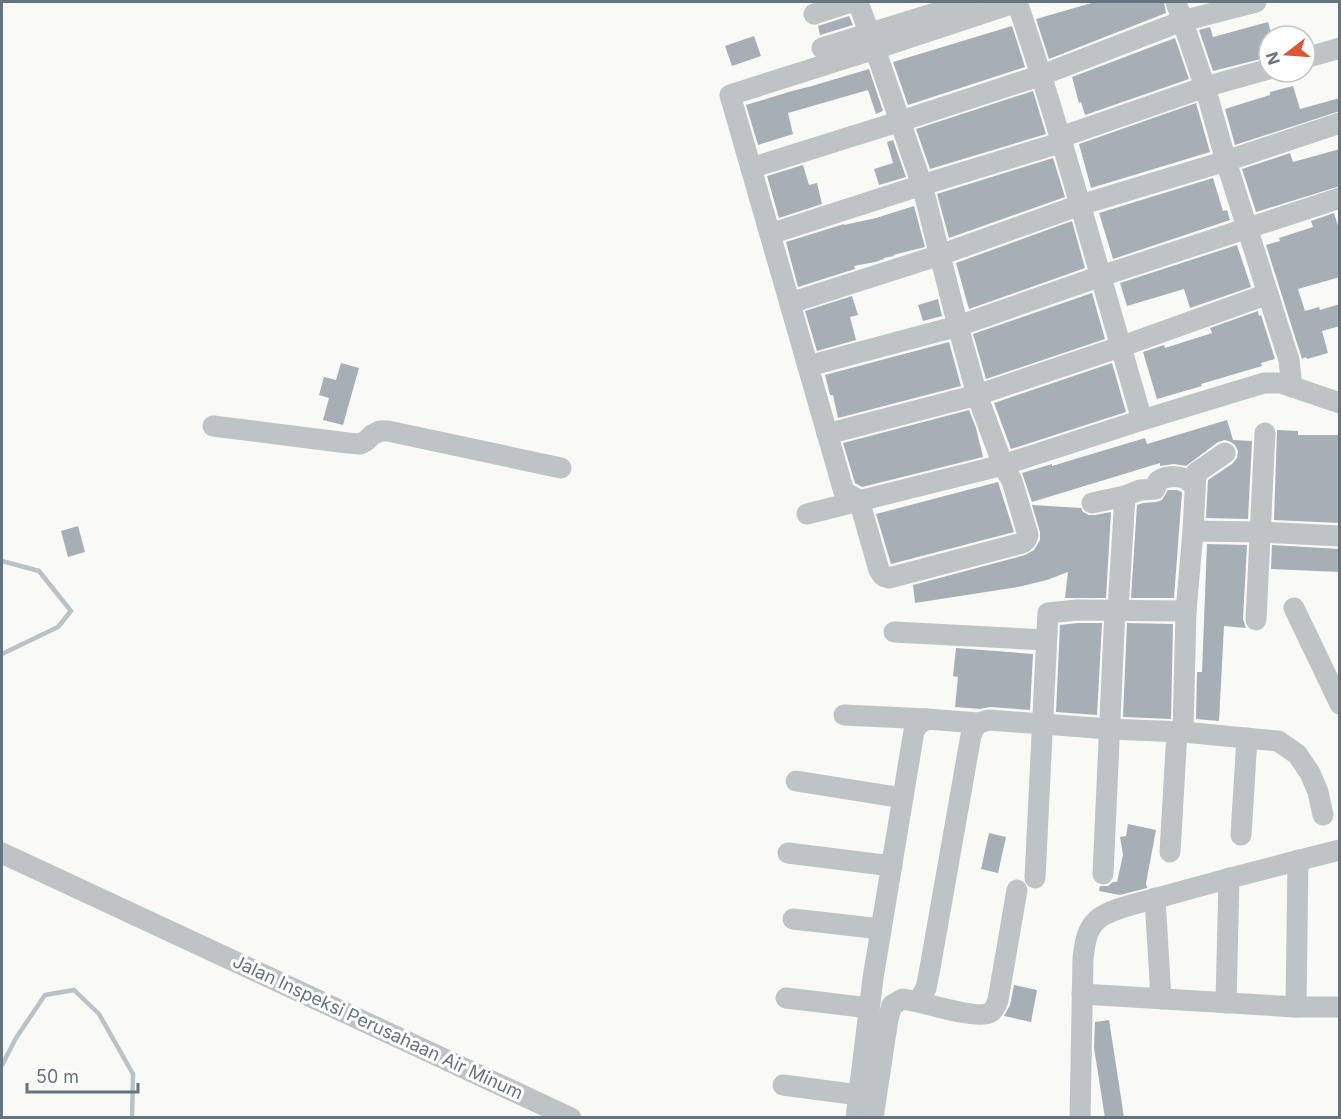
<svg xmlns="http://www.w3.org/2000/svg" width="1341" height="1119" viewBox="0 0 1341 1119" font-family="Inter,sans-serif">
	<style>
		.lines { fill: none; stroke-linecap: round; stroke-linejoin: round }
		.stream { stroke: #b7c3c7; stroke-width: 4.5 }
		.building { fill: #a7afb6 }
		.minor { stroke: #bec3c6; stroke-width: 21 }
		.labels { text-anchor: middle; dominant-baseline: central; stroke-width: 6; stroke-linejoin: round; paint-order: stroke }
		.street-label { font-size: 18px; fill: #657580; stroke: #fff }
	</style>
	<rect width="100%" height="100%" fill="#f9f9f6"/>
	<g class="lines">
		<g class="stream">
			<path d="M2 561 39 571 71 611 58 627 2 654"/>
			<path d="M2 1065 16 1038 45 995 74 990 99 1014 133 1074 132 1118"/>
		</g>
	</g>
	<g class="building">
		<path d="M1095 2H1164L1166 13 1049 59 1036 19Z"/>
		<path d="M849 16 853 25 820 35 818 26Z"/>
		<path d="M1268 22 1272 36H1269V57L1213 71 1199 30 1210 27 1213 37Z"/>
		<path d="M1012 26 1025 67 908 105 893 62Z"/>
		<path d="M754 36 761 56 732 66 725 46Z"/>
		<path d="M1175 38 1189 79 1085 115 1081 102 1079 103 1072 77Z"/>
		<path d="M869 69 883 111 876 114 868 90 788 113 793 134 758 145 746 105 792 91 812 86Z"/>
		<path d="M1293 86 1300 109 1340 98V111L1235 145 1225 109 1270 95V92Z"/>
		<path d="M1033 91 1046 134 930 169 916 129Z"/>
		<path d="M1196 103 1210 152 1091 188 1079 144Z"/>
		<path d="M893 140 906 177 879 185 874 169 893 163 887 142Z"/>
		<path d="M1340 149V186L1256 212 1242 169 1290 153 1293 162Z"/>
		<path d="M1053 158 1065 197 949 238 937 194Z"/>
		<path d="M803 165 809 185 817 183 822 204 779 218 767 176Z"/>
		<path d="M1213 178 1223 211 1227 210 1230 220 1113 259 1099 213Z"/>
		<path d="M914 206 925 247 893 255 894 256 884 258V259L875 262 854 266 855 269 798 287 786 242 844 224V225L876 218Z"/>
		<path d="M1334 213 1340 232V277L1298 289 1305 311 1319 307 1320 310 1340 304V326L1322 331 1328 353 1307 359 1306 357 1302 359 1266 245 1280 241 1279 238 1313 227 1311 221Z"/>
		<path d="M1072 221 1085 268 969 309 956 263Z"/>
		<path d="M1237 245 1251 287 1190 308 1184 289 1127 306 1120 283Z"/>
		<path d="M1092 293 1105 339 986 379 973 334Z"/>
		<path d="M852 296 858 315 850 317 856 340 817 351 805 311Z"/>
		<path d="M938 299 942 316 923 321 918 305Z"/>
		<path d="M1258 311 1259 316 1261 315 1275 359 1261 363 1262 366 1201 384 1202 386 1157 399 1143 352 1164 345 1165 348 1212 333 1210 328Z"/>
		<path d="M949 342 961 386 838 418 833 395H830L825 375Z"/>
		<path d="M341 363 359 368 343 425 323 420 329 398 319 395 324 377 336 380Z"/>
		<path d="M1112 363 1126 412 1011 449 994 403Z"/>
		<path d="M969 410 976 428 983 457 862 487 855 483 843 443Z"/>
		<path d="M1227 420 1233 440 1252 441 1248 519 1206 518 1208 480 1232 464 1237 458 1238 451 1235 445 1231 442 1225 440 1218 442 1186 466 1174 464 1160 466V463L1032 502 1022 473 1052 464V466L1145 438 1147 444Z"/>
		<path d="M1277 430 1298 431V435H1340V523L1274 520Z"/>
		<path d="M998 482 1014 532 891 564 876 514Z"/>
		<path d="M1168 490H1177L1182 492 1174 598H1131L1137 505 1143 503 1156 502 1162 500Z"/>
		<path d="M1032 505 1081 508 1083 512 1089 515H1095L1111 512 1106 598H1065L1068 572 1047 580 1018 587 915 603 913 585 1025 555 1034 550 1040 540V532Z"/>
		<path d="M78 526 85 552 68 557 61 531Z"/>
		<path d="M1207 544 1247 545 1243 619 1246 628 1224 626 1219 721 1196 719 1197 672H1202Z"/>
		<path d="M1272 545 1340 549V572L1271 569Z"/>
		<path d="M1078 623H1102L1097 715 1056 712 1060 625Z"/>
		<path d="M1127 623 1173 624 1171 719 1123 717Z"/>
		<path d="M956 648 1033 654 1030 710 990 707 980 709 955 707 958 677 953 676Z"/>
		<path d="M1128 824 1156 830 1146 883 1147 888 1120 895 1099 891 1100 886H1108L1113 882H1117L1123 855 1120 837 1126 836Z"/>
		<path d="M989 833 1006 837 998 873 981 869Z"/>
		<path d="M1014 985 1037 990 1031 1022 1004 1016 1010 1005Z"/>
		<path d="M1109 1020 1120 1091 1124 1118H1105L1100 1086 1094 1048 1095 1022Z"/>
	</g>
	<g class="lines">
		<g class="minor">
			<path d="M858 2 875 49 922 185 958 326 977 395 1003 465 1012 481 1028 535 1026 540 1022 543 889 578 883 576 879 570 859 500 844 492 730 95 875 49 1017 2"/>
			<path d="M1017 2C1064 140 1101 280 1142 420"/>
			<path d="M1176 2 1205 87 1226 161 1280 332 1289 360 1292 387"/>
			<path d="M814 14 851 2"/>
			<path d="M822 48 971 2"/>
			<path d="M1305 58 1340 48"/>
			<path d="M1061 137 1205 87 1269 69"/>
			<path d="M751 168 901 121 1042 75 1182 21 1256 2"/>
			<path d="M770 234 922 185 1063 142"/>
			<path d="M790 303 940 255 1080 205 1226 161 1340 123"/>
			<path d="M808 366 958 326 1101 276 1340 198"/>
			<path d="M213 426 348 443 360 444 366 441 372 435 380 431H388L561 468"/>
			<path d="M827 434 977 395 1120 347 1268 294"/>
			<path d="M1092 503 1125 496 1140 490 1155 489 1158 481C1167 475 1182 475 1190 482L1196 473 1225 453"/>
			<path d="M807 514 1003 465 1142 420 1264 383H1281L1340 403"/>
			<path d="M1193 531 1260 532 1340 536"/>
			<path d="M1294 608 1340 704"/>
			<path d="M1118 609 1125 496"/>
			<path d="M1256 620 1265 433"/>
			<path d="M894 632 1046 640"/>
			<path d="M844 715 927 719"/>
			<path d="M1183 732 1278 741 1297 754 1310 773 1318 792 1323 815"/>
			<path d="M796 781 903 798"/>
			<path d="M1241 835 1247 738"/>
			<path d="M1170 852 1177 732"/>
			<path d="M2 853 571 1118"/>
			<path d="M788 853 892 866"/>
			<path d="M1103 874 1115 609"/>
			<path d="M1035 878 1048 613 1077 610 1186 611"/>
			<path d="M1155 898 1161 999"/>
			<path d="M793 919 881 929"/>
			<path d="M1082 994 1296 1007H1340"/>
			<path d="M786 998 869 1008"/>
			<path d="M918 1002C932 1005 980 1020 991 1012 995 1009 996 1005 998 1000L1017 890"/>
			<path d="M1226 1003 1229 878"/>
			<path d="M1296 1007 1298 860"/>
			<path d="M783 1085 859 1095"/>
			<path d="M856 1118 873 978 914 731 919 724 927 719 978 723"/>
			<path d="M873 1118 888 1019 892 1005 903 999 918 1002 926 988 930 968 971 735C976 724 977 723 989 720L1109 729 1183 732 1186 611 1193 531 1196 473"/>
			<path d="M1080 1118 1083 958C1085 944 1086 930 1097 920 1110 908 1144 902 1161 897 1221 880 1280 865 1340 850"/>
		</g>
	</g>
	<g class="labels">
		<g class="street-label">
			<text transform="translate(378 1027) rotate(25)">Jalan Inspeksi Perusahaan Air Minum</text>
		</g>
	</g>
	<rect width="1341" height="1119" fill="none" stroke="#657580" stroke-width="6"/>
	<g transform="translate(1287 54) rotate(253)"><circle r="28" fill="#ffffff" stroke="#c1c8cc" stroke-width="1.5"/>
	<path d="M0-4.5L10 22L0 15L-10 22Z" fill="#da5635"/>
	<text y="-9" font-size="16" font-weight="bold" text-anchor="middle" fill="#657580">N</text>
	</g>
	<path d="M27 1083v9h111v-9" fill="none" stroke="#657580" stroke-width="3"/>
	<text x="36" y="1083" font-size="18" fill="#657580" stroke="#ffffff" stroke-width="4.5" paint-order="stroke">50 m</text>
</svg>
